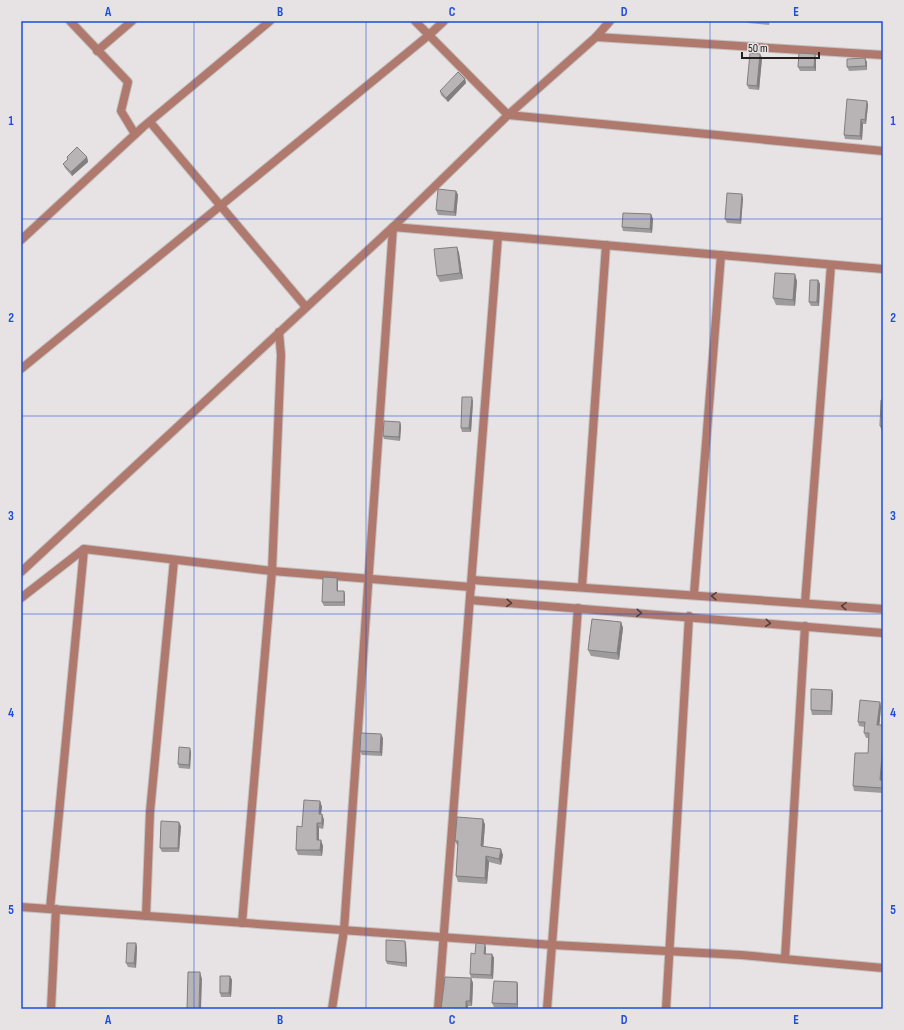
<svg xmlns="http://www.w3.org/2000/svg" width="904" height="1030" viewBox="0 0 904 1030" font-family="'Sofia Sans Condensed',sans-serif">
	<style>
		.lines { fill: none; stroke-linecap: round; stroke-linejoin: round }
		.minor-casing { stroke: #c4c0c1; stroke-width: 10 }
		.minor { stroke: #b0796e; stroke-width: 8 }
		.wall { fill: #9e9b9d }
		.shaded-wall { fill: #817e7f }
		.building { fill: #b8b4b6; stroke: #817e7f }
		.oneway { stroke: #543f3b }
		.grid { fill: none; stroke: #1d4ed8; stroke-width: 1; stroke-opacity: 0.55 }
		.neatline { fill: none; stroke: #1d4ed8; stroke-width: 1.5 }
		.grid-label { font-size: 13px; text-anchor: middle; font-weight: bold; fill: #1d4ed8 }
	</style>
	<rect width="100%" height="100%" fill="#e7e3e4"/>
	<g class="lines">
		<defs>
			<g id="minor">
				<path d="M70 21 128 82 121 111 135 134"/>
				<path d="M415 21 508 115 883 151"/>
				<path d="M596 37 883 55"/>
				<path d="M97 51 132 21"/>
				<path d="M150 122 306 307"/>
				<path d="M21 240 143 127 270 21"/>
				<path d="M21 369 429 35 444 21"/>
				<path d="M21 572 393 227 508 115 596 37 610 21"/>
				<path d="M472 580 883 609"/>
				<path d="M582 587 606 245"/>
				<path d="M694 594 721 255"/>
				<path d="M21 598 84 549 272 571 471 587"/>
				<path d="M470 600 883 633"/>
				<path d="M805 603 831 265"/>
				<path d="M21 907 553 945 741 955 883 968"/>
				<path d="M50 909 84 549"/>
				<path d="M146 916 150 812 174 560"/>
				<path d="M242 923 272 571 281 355 279 332"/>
				<path d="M785 959 805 626"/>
				<path d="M51 1009 56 909"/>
				<path d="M332 1009 344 930 393 227 883 269"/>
				<path d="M438 1009 498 236"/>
				<path d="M547 1009 578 608"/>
				<path d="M666 1009 689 616"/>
			</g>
		</defs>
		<use href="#minor" class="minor-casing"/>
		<use href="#minor" class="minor"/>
	</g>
	<g class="wall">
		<path d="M748 21H770L769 25 748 23Z"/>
		<path d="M760 54 762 58 759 90 749 89 747 85Z"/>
		<path d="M816 58V71H800L798 67Z"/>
		<path d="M867 62V70L849 71 847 67Z"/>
		<path d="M465 79 466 83 448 102 441 95 440 91Z"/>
		<path d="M867 101 868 105 866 124H863L862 140 845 139 844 135Z"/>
		<path d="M67 157H87L88 162 72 176 65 168 63 164 68 160Z"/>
		<path d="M456 191 458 195 456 216 438 215 436 210Z"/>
		<path d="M743 198 741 224 727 223 725 219Z"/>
		<path d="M651 214 653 219 652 233 623 231 622 227Z"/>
		<path d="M457 247 459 253 463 279 440 282 437 276Z"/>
		<path d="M818 280 820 284 819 306H811L809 302Z"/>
		<path d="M797 281 795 306 776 305 773 298Z"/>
		<path d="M883 400V432H882L880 426Z"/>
		<path d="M473 401 471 432H462L461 428Z"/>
		<path d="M400 422 401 426 400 441 384 439 383 436Z"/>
		<path d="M337 578 338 582V591H344L345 595V606H324L322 602Z"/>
		<path d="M621 622 623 628 619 660 591 656 588 650Z"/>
		<path d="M832 690 833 694 832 715H812L811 710Z"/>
		<path d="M880 702 881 707 879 725 882 780H883V793L854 791 853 786 868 753V738H866L864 733V727L859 726 858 722Z"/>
		<path d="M383 738 382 756 362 755 360 751Z"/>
		<path d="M191 752 190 769 179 768 178 764Z"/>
		<path d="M320 801 322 807 321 814H322L324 820 323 829 319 828V840L323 846 322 856 298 855 296 850 302 827Z"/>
		<path d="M483 819 485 825 483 846 503 855 501 865 489 862 487 884 458 882 456 876 458 847 455 841Z"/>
		<path d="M181 826 179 852H162L160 848Z"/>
		<path d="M136 943 137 947 136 968 128 967 126 963Z"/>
		<path d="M406 944 407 967 387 964 386 961Z"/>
		<path d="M485 944 486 948V954H492L494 958 493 979 471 978 473 983 472 1006H468V1009H441L471 978 470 974 475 954Z"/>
		<path d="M230 976 232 980 231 997H221L220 993Z"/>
		<path d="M517 982 518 986V1008L494 1007 492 1003Z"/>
	</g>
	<g class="shaded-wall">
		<path d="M760 54 762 58 759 90 757 86Z"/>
		<path d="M815 54 816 58V71L814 67Z"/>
		<path d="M865 58 867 62V70L866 66Z"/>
		<path d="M465 79 466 83 448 102 446 98Z"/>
		<path d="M867 101 868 105 866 124 865 120Z"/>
		<path d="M861 119 863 124 862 140 860 136Z"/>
		<path d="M87 157 88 162 72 176 71 172Z"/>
		<path d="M456 191 458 195 456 216 454 212Z"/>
		<path d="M742 194 743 198 741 224 740 220Z"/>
		<path d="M651 214 653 219 652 233 650 229Z"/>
		<path d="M457 247 459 253 463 279 460 273Z"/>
		<path d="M795 274 797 281 795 306 793 300Z"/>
		<path d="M818 280 820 284 819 306 817 302Z"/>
		<path d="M472 397 473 401 471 432 469 428Z"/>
		<path d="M400 422 401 426 400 441 399 437Z"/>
		<path d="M337 578 338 582V595L337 591Z"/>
		<path d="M344 591 345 595V606L344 602Z"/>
		<path d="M621 622 623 628 619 660 617 653Z"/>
		<path d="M832 690 833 694 832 715 831 711Z"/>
		<path d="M880 702 881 707 879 730 877 725Z"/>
		<path d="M381 734 383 738 382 756 380 752Z"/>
		<path d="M883 742V768L882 784 880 780Z"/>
		<path d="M190 748 191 752 190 769 189 765Z"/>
		<path d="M320 801 322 807 320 819 319 814Z"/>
		<path d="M322 814 324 820 323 829 322 823Z"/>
		<path d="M483 819 485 825 483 852 481 846Z"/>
		<path d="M179 822 181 826 179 852 178 848Z"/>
		<path d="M317 823 319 828V846L317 840Z"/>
		<path d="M321 840 323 846 322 856 320 850Z"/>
		<path d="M501 849 503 855 501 865 499 859Z"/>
		<path d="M486 856 489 862 487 884 485 878Z"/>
		<path d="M405 941 406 944 407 967 406 963Z"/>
		<path d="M136 943 137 947 136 968 134 963Z"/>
		<path d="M485 944 486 948 485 958 484 954Z"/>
		<path d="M492 954 494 958 493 979 491 975Z"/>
		<path d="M200 972 202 979 201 1009H199Z"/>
		<path d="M230 976 232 980 231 997 229 993Z"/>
		<path d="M471 978 473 983 472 1006 470 1001Z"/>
		<path d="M517 982 518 986V1008L517 1004Z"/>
		<path d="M466 1001 468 1006V1009H466Z"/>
	</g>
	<g class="building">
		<path d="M750 53 760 54 757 86 747 85Z"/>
		<path d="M799 53 815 54 814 67H798Z"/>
		<path d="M865 58 866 66 847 67V59Z"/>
		<path d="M458 72 465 79 446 98 440 91Z"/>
		<path d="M847 99 867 101 865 120 861 119 860 136 844 135Z"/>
		<path d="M77 147 87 157 71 172 63 164 68 159 67 157Z"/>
		<path d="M438 189 456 191 454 212 436 210Z"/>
		<path d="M727 193 742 194 740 220 725 219Z"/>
		<path d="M623 213 651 214 650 229 622 227Z"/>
		<path d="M457 247 460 273 437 276 434 249Z"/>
		<path d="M775 273 795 274 793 300 773 298Z"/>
		<path d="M810 280H818L817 302H809Z"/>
		<path d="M462 397H472L469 428H461Z"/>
		<path d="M881 400H883V426H880Z"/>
		<path d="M384 421 400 422 399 437 383 436Z"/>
		<path d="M323 577 337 578V591H344V602H322Z"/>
		<path d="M592 619 621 622 617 653 588 650Z"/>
		<path d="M811 689 832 690 831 711 811 710Z"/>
		<path d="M860 700 880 702 877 725H883V742L880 780H883V788L853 786 855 753H868L869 733H864L865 722H858Z"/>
		<path d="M361 733 381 734 380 752 360 751Z"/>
		<path d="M179 747 190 748 189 765 178 764Z"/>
		<path d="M304 800 320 801 319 814H322V823H317V840H321L320 850H296L297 826 302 827Z"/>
		<path d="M457 817 483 819 481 846 501 849 499 859 486 856 485 878 456 876 458 841H455Z"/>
		<path d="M161 821 179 822 178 848H160Z"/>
		<path d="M386 940 405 941 406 963 386 961Z"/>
		<path d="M127 943H136L134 963H126Z"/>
		<path d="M476 943 485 944 484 954H492L491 975 470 974 471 953 475 954Z"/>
		<path d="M188 972H200L199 1009H187Z"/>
		<path d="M220 976H230L229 993H220Z"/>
		<path d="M445 977 471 978 470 1001H466V1009H441Z"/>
		<path d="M494 981 517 982V1004L492 1003Z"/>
	</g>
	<defs><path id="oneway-chevron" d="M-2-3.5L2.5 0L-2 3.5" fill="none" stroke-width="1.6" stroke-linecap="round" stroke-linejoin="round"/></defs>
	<g class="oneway">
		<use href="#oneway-chevron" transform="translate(714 596) rotate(-176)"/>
		<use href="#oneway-chevron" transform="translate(509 603) rotate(4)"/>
		<use href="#oneway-chevron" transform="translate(844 606) rotate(-176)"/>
		<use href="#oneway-chevron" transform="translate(639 613) rotate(4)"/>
		<use href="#oneway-chevron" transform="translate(768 623) rotate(5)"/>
	</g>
	<path class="grid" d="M194 21V1009M366 21V1009M538 21V1009M710 21V1009M21 219H883M21 416H883M21 614H883M21 811H883"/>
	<rect width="904" height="1030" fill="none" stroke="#e7e3e4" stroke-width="44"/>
	<path d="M742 52v6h77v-6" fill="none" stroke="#222020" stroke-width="2"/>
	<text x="748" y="52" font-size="12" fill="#222020" stroke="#e7e3e4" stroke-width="3" paint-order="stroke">50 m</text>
	<rect x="22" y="22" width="860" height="986" class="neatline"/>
	<g class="grid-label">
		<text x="108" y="16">A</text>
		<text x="280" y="16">B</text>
		<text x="452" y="16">C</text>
		<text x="624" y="16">D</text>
		<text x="796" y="16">E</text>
		<text x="11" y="125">1</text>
		<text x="893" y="125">1</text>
		<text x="11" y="322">2</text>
		<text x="893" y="322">2</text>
		<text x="11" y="520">3</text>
		<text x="893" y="520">3</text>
		<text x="11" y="717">4</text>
		<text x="893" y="717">4</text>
		<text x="11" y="914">5</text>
		<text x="893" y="914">5</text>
		<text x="108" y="1024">A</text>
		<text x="280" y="1024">B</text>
		<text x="452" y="1024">C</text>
		<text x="624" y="1024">D</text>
		<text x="796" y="1024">E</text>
	</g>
</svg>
